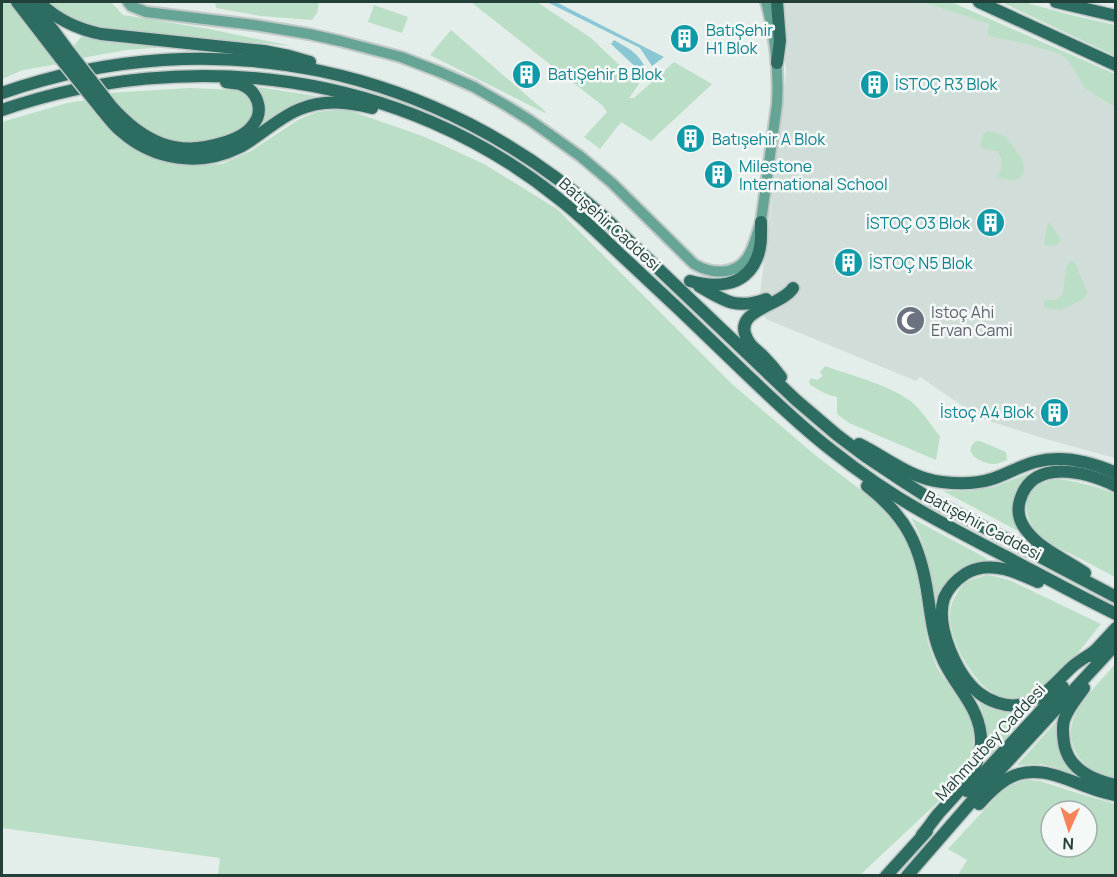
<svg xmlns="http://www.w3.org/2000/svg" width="1117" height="877" viewBox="0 0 1117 877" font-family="Manrope,sans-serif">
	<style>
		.built { fill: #d1ddd8 }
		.green { fill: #bbdfc6; fill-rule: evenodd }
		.water { fill: #8ac7d4 }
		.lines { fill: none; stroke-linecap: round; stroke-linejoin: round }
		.major-casing { stroke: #c1c9c7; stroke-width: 14 }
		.highway-casing { stroke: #c1c9c7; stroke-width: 15 }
		.major { stroke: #66a496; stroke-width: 10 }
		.highway { stroke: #2d6c61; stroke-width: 12 }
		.highway-bridge-casing { stroke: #c1c9c7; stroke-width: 15; stroke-linecap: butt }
		.highway-bridge { stroke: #2d6c61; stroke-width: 12 }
		.labels { text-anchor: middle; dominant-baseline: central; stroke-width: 5; stroke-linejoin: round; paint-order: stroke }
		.culture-label { font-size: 16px; fill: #0d838f; stroke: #f4f9f7; text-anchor: start }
		.street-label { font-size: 16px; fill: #223f38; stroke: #f4f9f7 }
		.worship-label { font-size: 16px; fill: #5b616d; stroke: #f4f9f7; text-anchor: start }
	</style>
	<rect width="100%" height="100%" fill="#e3ede9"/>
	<path class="built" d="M780 2H922L989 24 987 36 1025 44 1060 54 1069 62 1085 89 1115 107V458L1046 439 992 422 976 415 920 377 916 381 766 319 759 301 785 95 786 70 784 37Z"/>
	<g class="green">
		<path d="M2 2H8L58 64 23 70 2 79Z"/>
		<path d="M47 2H111L123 15 209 29 292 46 88 26 52 8Z"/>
		<path d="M215 2H319L317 13 312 20 261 16 216 8Z"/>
		<path d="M471 2H537L591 38 639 84 629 98H634L674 62 712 84 651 141 621 122 600 149 584 137 607 112 603 106Z"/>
		<path d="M922 2H951L1115 74V107L1085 89 1069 62 1060 54 1025 44 987 36 989 24Z"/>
		<path d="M1001 2H1023L1071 15 1115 25V56Z"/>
		<path d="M374 5 408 17 402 33 368 22Z"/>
		<path d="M451 30 546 112 545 113 430 55Z"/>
		<path d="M82 36 107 41 167 47 126 50 82 58 73 47Z"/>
		<path d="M257 87 316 96 293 104 262 126C267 111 264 101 257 87Z"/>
		<path d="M189 88 239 90C246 94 252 99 253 108 255 133 203 143 185 142 171 141 153 135 141 127 129 118 119 105 109 93Z"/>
		<path d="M87 100 105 123 126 145 169 164 195 165 222 164 251 151 298 120 317 112 345 109 425 137 484 164 557 209 733 385 815 455 874 500 898 524 908 546 915 565 928 643 937 668 969 714 973 730V747L971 762 966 772 956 785 860 875H218L220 858 2 828V122L67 103Z"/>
		<path d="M987 131C993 132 1000 134 1005 137 1010 141 1023 159 1024 165 1025 171 1021 179 1015 180 1010 181 1001 178 996 177 1003 170 1004 160 997 151L981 148C981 142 981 135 987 131Z"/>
		<path d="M1048 221 1060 238C1060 247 1051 246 1044 245Z"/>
		<path d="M1070 261H1074L1087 291 1085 298 1061 310 1044 308V300H1056L1063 294 1066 268Z"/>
		<path d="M825 366C853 376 884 383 909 400 922 409 930 425 940 436L936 460 849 423 837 414V397C826 395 820 390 810 385L809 382 811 378 817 380 823 376 820 372Z"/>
		<path d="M976 441H980L1006 452 1007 460C1002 462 998 464 993 464 981 463 961 453 976 441Z"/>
		<path d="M1037 470C1032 474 1026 478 1022 483 1011 498 1015 516 1020 532L943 491H969L994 487Z"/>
		<path d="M1059 479C1078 482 1097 486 1115 494V577C1100 569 1085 561 1069 553 1063 550 1055 547 1048 542 1035 533 1022 515 1028 498 1033 485 1047 480 1059 479Z"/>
		<path d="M911 518 988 559 961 569 947 583 936 605C931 575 927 544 911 518Z"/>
		<path d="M987 575 998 577 1009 580 1101 624C1084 645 1061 677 1038 691 1024 700 1004 701 990 691 969 676 945 633 951 607 952 601 958 591 962 586 968 579 978 578 987 575Z"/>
		<path d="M1115 664V778C1109 776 1100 775 1094 771 1074 759 1065 736 1075 715 1084 696 1102 680 1115 664Z"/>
		<path d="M979 702C998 713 1009 714 1030 711L988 760 984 758C992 738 986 721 979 702Z"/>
		<path d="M1056 722C1055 746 1059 758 1075 776L1055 767 1041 764 1017 765Z"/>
		<path d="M1026 780 1040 781 1087 796 1115 804V875H958L967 860 948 849 997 796 1010 785ZM1051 811H1087V847H1051Z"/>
	</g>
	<g class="water">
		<path d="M547 2H556L664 57 652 66 640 48Z"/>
		<path d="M614 40C631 50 638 52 647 71L642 73 611 44Z"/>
	</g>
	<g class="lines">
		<defs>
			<path id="major" d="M128 2 131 6 146 12 254 25 309 34 340 41 401 57 440 72 474 87 507 106 531 121 580 156 612 183 694 264C711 274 735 276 747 258 754 249 757 233 761 222L777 104C779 70 775 35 766 2"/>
			<g id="highway">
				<path d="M17 2 61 59"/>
				<path d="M30 2 53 30 70 53"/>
				<path d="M39 2C57 20 77 29 101 34L264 51 289 56 310 62"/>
				<path d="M777 2 780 41 777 63"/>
				<path d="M979 2 1116 65"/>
				<path d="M1056 2 1116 16"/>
				<path d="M2 93C215 19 437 67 604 217L796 400 837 435 865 456 901 480 932 500 1116 597"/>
				<path d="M111 106C142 141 176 158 222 143 233 140 246 135 253 125 265 110 257 90 240 84 236 83 231 83 226 82"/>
				<path d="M101 109C108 117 114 126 122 132 154 160 200 167 238 148 260 137 277 118 300 109 324 99 348 102 372 108"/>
				<path d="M2 110C190 45 402 72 559 199 581 216 601 236 621 255 661 292 700 329 739 367 768 395 798 424 830 449 859 472 889 493 921 511 947 526 974 540 1001 554 1039 574 1077 595 1116 614"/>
				<path d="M690 281C715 288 744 287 756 260 762 248 761 234 761 222"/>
				<path d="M699 286C724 301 737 310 766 299"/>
				<path d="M781 377C775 369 769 362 762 355 758 351 752 347 749 342 728 310 781 307 793 288"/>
				<path d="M859 444C886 457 911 479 942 482 959 484 976 484 992 479 1007 474 1020 466 1035 462 1061 455 1091 462 1116 473"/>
				<path d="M867 486C907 517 921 547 928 597 931 617 933 636 941 655 953 687 983 707 981 745 978 774 957 793 939 813 933 820 928 828 922 835"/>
				<path d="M1085 573C1065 559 1041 550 1026 530 1019 521 1017 510 1020 500 1033 457 1087 472 1116 486"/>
				<path d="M1038 582C1027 577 1016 572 1004 569 991 566 976 567 965 574 956 580 948 589 944 598 935 627 957 675 979 693 989 701 1005 707 1018 705 1042 702 1056 681 1073 666 1080 660 1088 656 1096 650"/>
				<path d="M1090 656 1116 628"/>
				<path d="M1084 688C1077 698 1068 708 1064 720 1062 727 1063 736 1064 743 1068 769 1092 780 1116 785"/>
				<path d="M967 791 1063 687"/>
				<path d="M979 804C987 795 996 786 1007 779 1043 758 1080 790 1116 795"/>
				<path d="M886 876 927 831"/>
				<path d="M907 876 986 785 1116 644"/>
			</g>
		</defs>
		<use href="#major" class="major-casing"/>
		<use href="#highway" class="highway-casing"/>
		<use href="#major" class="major"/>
		<use href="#highway" class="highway"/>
		<defs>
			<g id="highway-bridge">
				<path d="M70 53 111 106"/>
				<path d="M61 59 101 109"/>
			</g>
		</defs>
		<use href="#highway-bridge" class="highway-bridge-casing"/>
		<use href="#highway-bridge" class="highway-bridge"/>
	</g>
	<defs>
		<symbol id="building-disc" viewBox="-11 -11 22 22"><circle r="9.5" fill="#0f9aa8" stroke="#f4f9f7"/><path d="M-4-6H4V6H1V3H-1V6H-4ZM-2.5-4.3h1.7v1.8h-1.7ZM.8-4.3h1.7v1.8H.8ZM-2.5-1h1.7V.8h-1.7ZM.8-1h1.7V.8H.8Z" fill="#fff"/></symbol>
		<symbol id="mosque-disc" viewBox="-11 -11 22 22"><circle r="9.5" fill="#6b7280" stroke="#f4f9f7"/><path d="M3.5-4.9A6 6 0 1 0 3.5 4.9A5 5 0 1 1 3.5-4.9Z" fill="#fff"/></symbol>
	</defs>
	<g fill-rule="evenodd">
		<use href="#building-disc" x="668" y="22" width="33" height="33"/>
		<use href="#building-disc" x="510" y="58" width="33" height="33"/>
		<use href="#building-disc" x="858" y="68" width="33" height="33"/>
		<use href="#building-disc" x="674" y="122" width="33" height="33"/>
		<use href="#building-disc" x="702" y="158" width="33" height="33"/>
		<use href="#building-disc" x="974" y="206" width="33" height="33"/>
		<use href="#building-disc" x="832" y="246" width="33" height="33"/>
		<use href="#mosque-disc" x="894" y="304" width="33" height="33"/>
		<use href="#building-disc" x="1038" y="396" width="33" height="33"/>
	</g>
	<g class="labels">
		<g class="culture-label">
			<text x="706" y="30">BatıŞehir<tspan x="706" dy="18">H1 Blok</tspan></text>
			<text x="548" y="74">BatıŞehir B Blok</text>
			<text x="895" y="84">İSTOÇ R3 Blok</text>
			<text x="712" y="139">Batışehir A Blok</text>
			<text x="739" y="166">Milestone<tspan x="739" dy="18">International School</tspan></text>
			<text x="970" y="223" text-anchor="end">İSTOÇ O3 Blok</text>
			<text x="869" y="263">İSTOÇ N5 Blok</text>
			<text x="1034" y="412" text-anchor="end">İstoç A4 Blok</text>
		</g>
		<g class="street-label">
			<text transform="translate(610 224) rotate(42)">Batışehir Caddesi</text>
			<text transform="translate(983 525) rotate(28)">Batışehir Caddesi</text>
			<text transform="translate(990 742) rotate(-47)">Mahmutbey Caddesi</text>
		</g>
		<g class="worship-label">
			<text x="931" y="312">Istoç Ahi<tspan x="931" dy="18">Ervan Cami</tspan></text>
		</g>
	</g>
	<rect width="1117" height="877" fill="none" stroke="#223f38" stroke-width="6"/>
	<g transform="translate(1069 829) rotate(183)"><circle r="28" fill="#f4f9f7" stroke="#a0afab" stroke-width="1.5"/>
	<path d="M0-4.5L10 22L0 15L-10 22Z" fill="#f68359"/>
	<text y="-9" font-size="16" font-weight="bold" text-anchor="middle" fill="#223f38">N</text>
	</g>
</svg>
